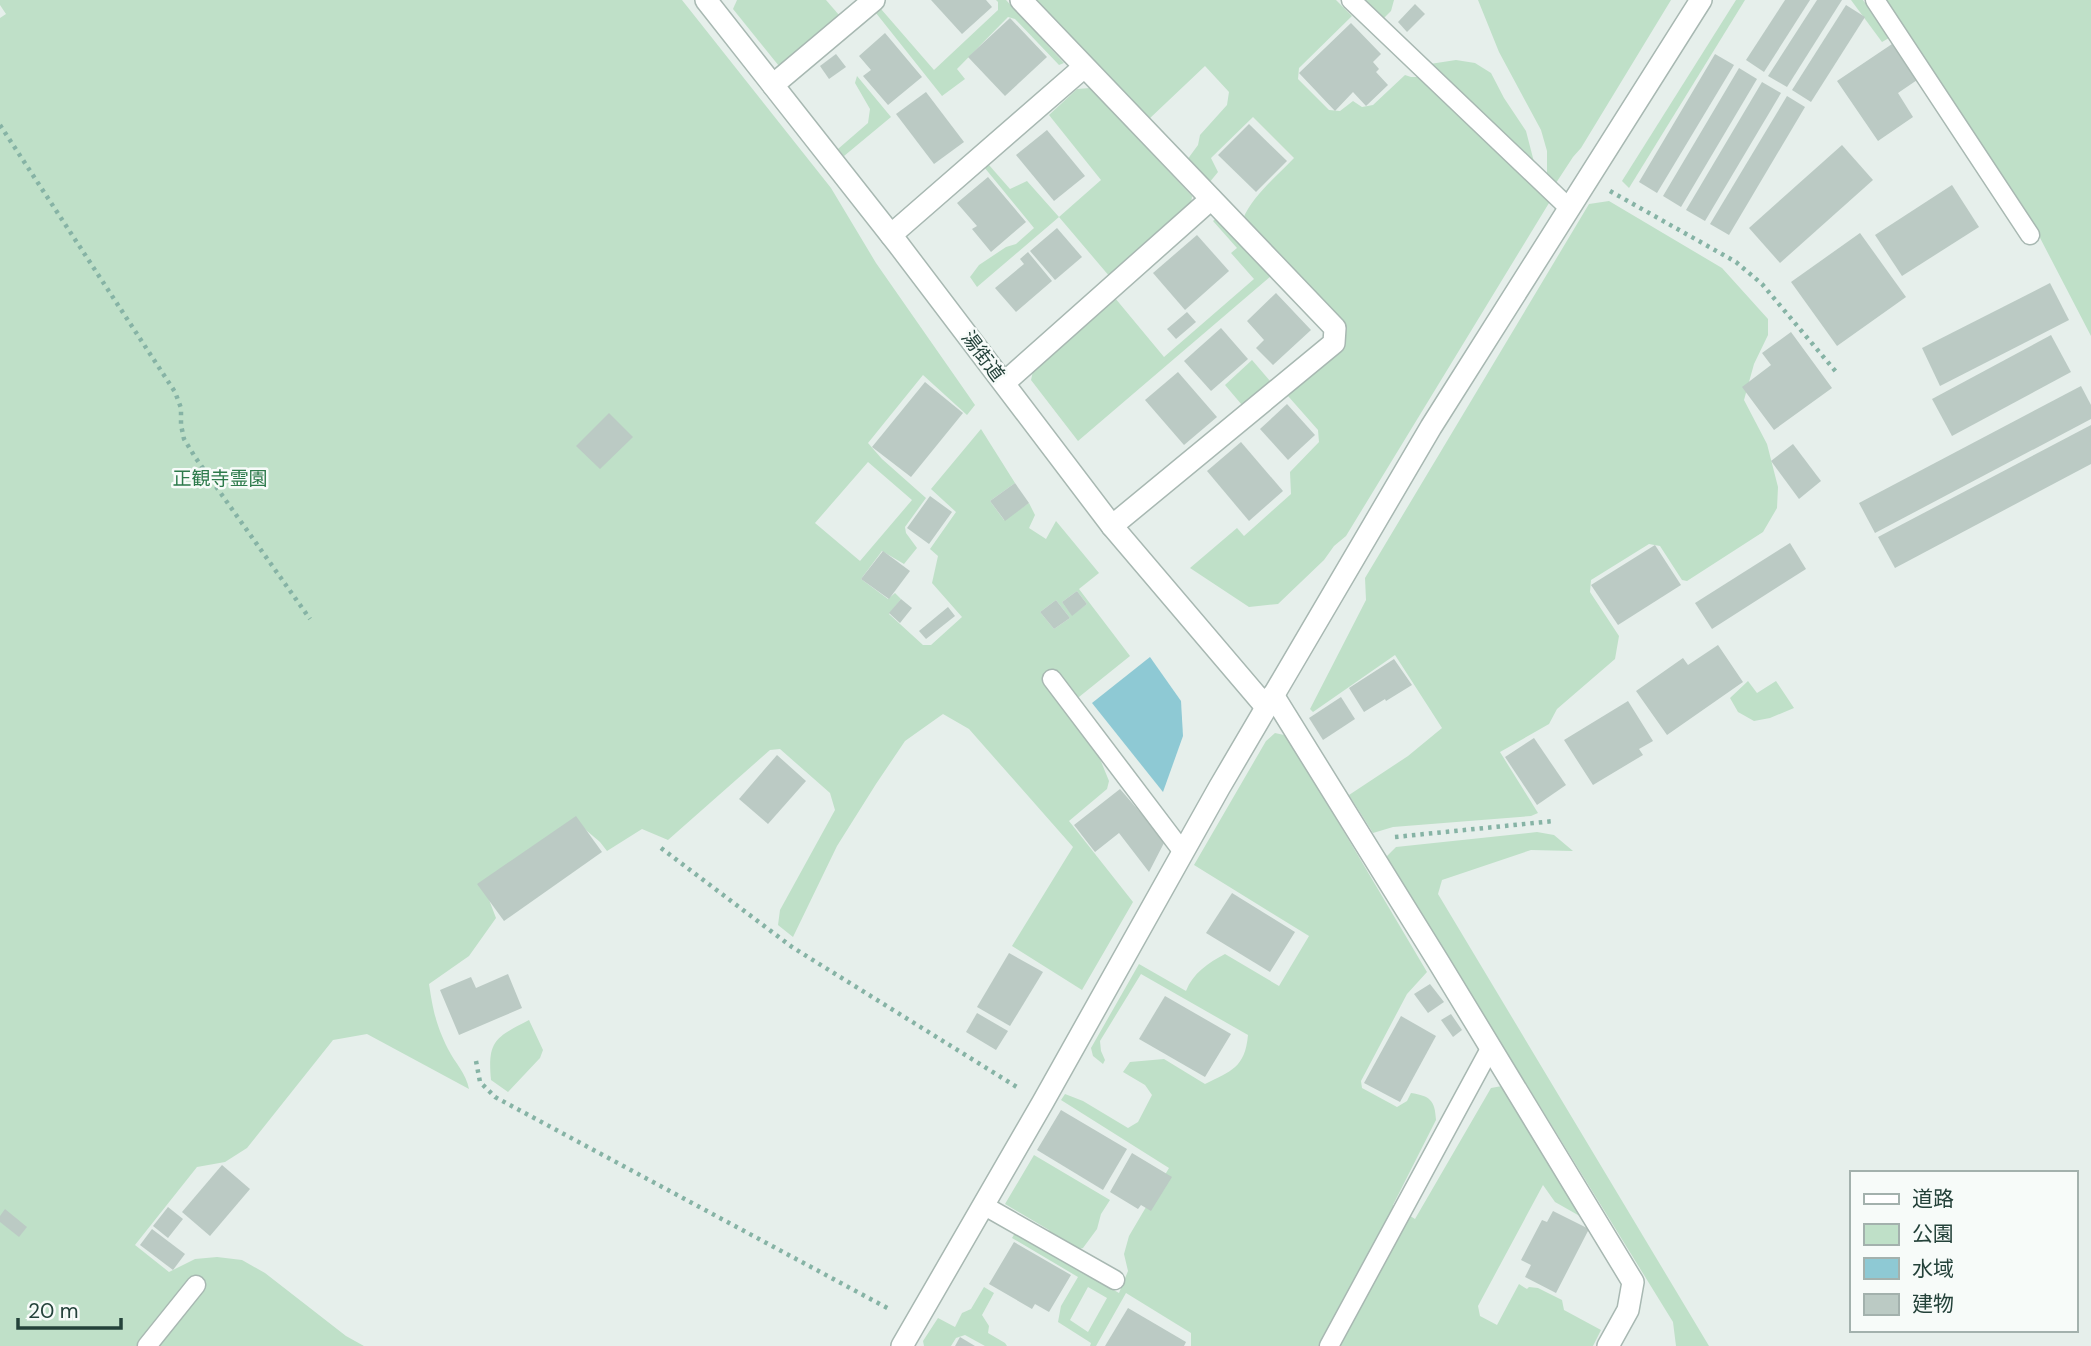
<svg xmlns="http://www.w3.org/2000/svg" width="2091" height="1346" viewBox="0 0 2091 1346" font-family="'DM Sans','Noto Sans JP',sans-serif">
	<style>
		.green { fill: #bfe0c8; fill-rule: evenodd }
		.water { fill: #8ec9d4 }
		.building { fill: #bbcac4 }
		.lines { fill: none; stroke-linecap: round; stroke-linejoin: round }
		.service-casing { stroke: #a8b8b2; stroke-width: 21 }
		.minor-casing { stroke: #a8b8b2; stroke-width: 24 }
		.tertiary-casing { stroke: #a8b8b2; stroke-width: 24 }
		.path { stroke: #86b3a5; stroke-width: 4.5; stroke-dasharray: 3.5 5; stroke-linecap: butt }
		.service { stroke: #fff; stroke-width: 18 }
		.minor { stroke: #fff; stroke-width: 21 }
		.tertiary { stroke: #fff; stroke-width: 21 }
		.labels { text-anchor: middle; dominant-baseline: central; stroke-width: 5; stroke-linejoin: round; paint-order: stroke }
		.street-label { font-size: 19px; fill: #24423a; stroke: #f7fbf9 }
		.park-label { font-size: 19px; fill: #2d7a4b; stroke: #f7fbf9 }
	</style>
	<rect width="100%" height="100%" fill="#e6efeb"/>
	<g class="green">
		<path d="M0 0H682L831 188 876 263 975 405 967 415 923 375 868 443 882 459 926 498 905 527 906 533 917 548 904 564 882 551 861 579 888 599 895 593 901 599 889 614 923 645H931L962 617 932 583 938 556 930 549 956 512 931 489 981 429 1015 483 990 501 1004 520 1029 503 1035 515 1029 528 1046 539 1056 521 1099 573 1079 589 1130 656 1074 701 1090 723 1098 754 1109 781 1107 789 1069 821 1133 902 1082 990 1012 946 1073 847 969 729 943 714 905 741 876 784 837 846 793 937 778 925 780 910 835 810 830 793 780 749 770 750 668 840 642 829 607 851 600 842 574 820 483 884 496 918 469 956 429 984C433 1010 436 1025 448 1049 455 1063 466 1073 469 1089L367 1034 333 1040 247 1148 225 1162 197 1167 135 1245 169 1272 195 1259 217 1257 242 1260 265 1273 346 1336 364 1346H0V18L6 14 0 5ZM868 462 912 500 860 561 815 523ZM1077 591 1087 604 1072 615 1062 602ZM1056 600 1070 618 1054 629 1040 612Z"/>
		<path d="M737 0H826L839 15 779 66 733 9Z"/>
		<path d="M996 0H1006L1064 63 1059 65 1015 19 1008 17 957 69 965 79 942 96 876 13 881 9 934 70 998 10V2Z"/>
		<path d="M1032 0H1336L1352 16 1299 68 1298 79 1329 110 1340 111 1353 101 1362 107 1373 105 1405 75 1411 77H1422L1549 196V203L1346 536 1334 546 1324 560 1278 604 1249 607 1190 568 1237 528 1244 536 1291 494 1290 472 1319 442 1318 430 1288 396 1286 391 1341 347 1243 219C1252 196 1277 176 1294 158L1253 117 1211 158 1218 172 1209 183 1187 160 1198 145 1200 135 1227 105 1229 92 1205 66 1148 120Z"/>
		<path d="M1363 0H1394L1391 11 1383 19Z"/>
		<path d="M1478 0H1671L1581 148 1573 157 1556 183 1547 175V151L1541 130 1499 52Z"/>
		<path d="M1736 0H1745L1629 188 1622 181Z"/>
		<path d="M1851 0H1863L1889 38 1882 42Z"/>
		<path d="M1885 0H2091V336L2025 209Z"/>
		<path d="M1456 60 1475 63 1491 73 1504 98 1526 131 1534 162 1430 64Z"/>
		<path d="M857 76 891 117 844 156 838 149 868 123 870 109 855 83Z"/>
		<path d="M1090 88 1192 196 1191 206 1110 277 1059 217 977 287 970 277 979 265 1006 247 1016 244 1034 228 984 167 989 165 1010 189 1027 181 1059 217 1101 180 1049 115 1077 89Z"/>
		<path d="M1609 201 1722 268 1768 319V335L1754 364 1744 400 1767 444 1778 487 1777 508 1763 532 1687 581 1682 580 1660 546 1649 544 1591 580 1590 592 1619 636 1615 659 1557 709 1549 724 1500 752 1538 813 1531 816 1393 827 1373 833 1349 795 1408 756 1442 728 1395 655 1313 712 1310 709 1366 600 1365 578 1589 204Z"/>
		<path d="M1218 217 1271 276 1078 441 1031 380 1034 367 1115 298 1164 357 1254 279 1231 253 1237 248 1213 221Z"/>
		<path d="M1252 360 1270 381 1242 405 1225 385Z"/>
		<path d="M1748 681 1757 693 1776 681 1794 708 1770 718 1754 721 1738 712 1730 698Z"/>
		<path d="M1275 733 1284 735 1292 744 1427 972 1407 994 1361 1081 1362 1088 1397 1107 1407 1101 1411 1093C1430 1096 1435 1100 1436 1120L1393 1205 1415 1219 1491 1088 1502 1086 1585 1219 1555 1202 1543 1185 1478 1306 1480 1316 1497 1325 1519 1284 1527 1289 1529 1287 1538 1288 1562 1300 1564 1310 1601 1330 1593 1346H1191V1333L1126 1293 1096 1346H1090L1091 1343 1058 1322 1061 1306 1078 1277 1012 1238 1015 1233 1119 1293 1128 1271 1124 1254 1129 1236 1169 1168 1061 1100 1065 1094 1083 1101 1128 1128 1138 1122 1152 1095 1145 1085 1123 1072 1130 1062 1164 1059 1205 1084C1231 1071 1245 1068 1248 1035L1141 974 1100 1041 1101 1051 1105 1060 1103 1064 1093 1056 1091 1048 1139 964 1186 991C1193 973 1208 963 1225 954L1279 986 1309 936 1194 865 1266 741ZM1088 1287 1107 1298 1088 1332 1070 1320Z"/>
		<path d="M1537 832 1554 835 1573 851 1531 850 1442 880 1438 894 1709 1346H1676L1673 1322 1386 857 1396 847Z"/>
		<path d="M529 1020 543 1050 540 1058 508 1092 491 1080C487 1039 497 1037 529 1020Z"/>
		<path d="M1034 1155 1110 1200 1101 1214 1097 1229 1083 1248 1075 1250 1050 1236 1049 1230 1005 1204Z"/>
		<path d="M984 1287 994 1293 982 1315 989 1326 988 1333 1005 1343 1007 1346H985L965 1335 956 1338 951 1346H924L923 1341 938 1318 955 1327 962 1313 971 1309Z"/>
	</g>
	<path class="water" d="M1150 657 1181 701 1183 736 1163 792 1092 703Z"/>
	<g class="building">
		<path d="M931 0H986L992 7 962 34Z"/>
		<path d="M1785 0H1810L1764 72 1746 60Z"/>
		<path d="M1817 0H1842L1787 87 1768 76Z"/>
		<path d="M1415 4 1425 14 1407 32 1398 22Z"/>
		<path d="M1846 5 1865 17 1811 102 1792 90Z"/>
		<path d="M1010 18 1047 57 1005 96 968 57Z"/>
		<path d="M1351 23 1381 54 1373 62 1379 69 1376 72 1388 85 1366 106 1353 92 1335 111 1299 73Z"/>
		<path d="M885 33 922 77 888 105 863 76 871 70 859 56Z"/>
		<path d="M1895 42 1920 78 1898 93 1913 117 1878 141 1837 81Z"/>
		<path d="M836 54 846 67 829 79 820 66Z"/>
		<path d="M1715 54 1734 65 1657 193 1639 182Z"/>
		<path d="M1739 68 1757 79 1681 207 1663 196Z"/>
		<path d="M1762 82 1781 93 1705 221 1686 210Z"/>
		<path d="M926 92 964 142 934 164 896 114Z"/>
		<path d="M1787 96 1805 107 1729 235 1710 224Z"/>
		<path d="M1249 124 1287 161 1256 192 1218 155Z"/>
		<path d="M1047 130 1085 176 1054 201 1016 155Z"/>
		<path d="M1842 145 1873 180 1780 263 1749 228Z"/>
		<path d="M988 177 1026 222 991 252 972 229 977 226 957 203Z"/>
		<path d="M1952 185 1979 227 1902 276 1875 235Z"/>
		<path d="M1057 228 1082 257 1055 280 1030 251Z"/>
		<path d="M1860 233 1906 297 1837 346 1791 282Z"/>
		<path d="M1197 235 1229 271 1185 310 1153 273Z"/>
		<path d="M1028 252 1052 281 1016 312 995 288 1024 264 1020 259Z"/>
		<path d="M2050 283 2069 320 1940 386 1922 348Z"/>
		<path d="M1276 293 1311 330 1273 365 1256 348 1264 340 1247 321Z"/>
		<path d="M1187 312 1196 322 1176 339 1167 329Z"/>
		<path d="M1221 328 1248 359 1211 391 1184 361Z"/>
		<path d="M1791 332 1832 388 1774 430 1742 387 1771 365 1762 353Z"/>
		<path d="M2051 335 2071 372 1952 436 1932 399Z"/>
		<path d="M1178 372 1217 417 1184 445 1145 400Z"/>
		<path d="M925 382 963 413 911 477 872 447Z"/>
		<path d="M2081 386 2091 405V419L1875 533 1859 503Z"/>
		<path d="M1287 404 1315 435 1288 460 1260 429Z"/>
		<path d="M609 413 633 437 600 469 576 446Z"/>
		<path d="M2091 425V464L1895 568 1878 537Z"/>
		<path d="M1241 442 1283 491 1249 521 1207 471Z"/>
		<path d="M1793 444 1821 481 1799 499 1771 461Z"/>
		<path d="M1015 483 1029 503 1005 521 990 501Z"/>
		<path d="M930 496 952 512 929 544 907 528Z"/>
		<path d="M1790 543 1806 569 1712 629 1695 603Z"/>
		<path d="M1655 545 1681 585 1618 625 1591 585Z"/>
		<path d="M883 551 910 571 889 599 861 579Z"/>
		<path d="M1077 591 1087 604 1072 616 1062 602Z"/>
		<path d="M901 599 912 608 900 623 889 613Z"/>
		<path d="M1056 600 1070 618 1054 629 1040 612Z"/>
		<path d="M948 607 955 616 926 639 919 631Z"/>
		<path d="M1718 645 1743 682 1667 735 1636 691 1683 658 1688 665Z"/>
		<path d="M1394 659 1412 685 1386 701 1385 699 1364 712 1349 688Z"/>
		<path d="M1341 697 1355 719 1323 740 1309 718Z"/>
		<path d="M1628 701 1653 741 1639 749 1643 755 1593 785 1564 740Z"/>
		<path d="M1534 738 1566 785 1537 805 1505 757Z"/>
		<path d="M777 755 806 781 768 824 739 799Z"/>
		<path d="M1120 789 1165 841 1149 872 1119 833 1095 852 1074 825Z"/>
		<path d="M576 816 602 852 504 921 477 884Z"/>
		<path d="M1232 893 1295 932 1270 972 1206 933Z"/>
		<path d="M1009 953 1043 972 1010 1026 977 1007Z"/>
		<path d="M508 974 522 1008 459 1035 440 990 471 977 476 988Z"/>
		<path d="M1430 984 1444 1002 1428 1013 1414 994Z"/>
		<path d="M1165 996 1231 1034 1205 1077 1139 1039Z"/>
		<path d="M977 1013 1008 1031 996 1050 966 1032Z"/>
		<path d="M1451 1014 1462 1030 1453 1037 1441 1020Z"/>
		<path d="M1401 1016 1436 1036 1400 1102 1364 1083Z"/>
		<path d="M1061 1110 1127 1149 1103 1190 1037 1150Z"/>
		<path d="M1132 1153 1172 1177 1151 1211 1141 1205 1138 1209 1110 1192Z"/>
		<path d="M222 1165 250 1189 210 1236 182 1212Z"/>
		<path d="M168 1207 183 1219 168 1238 153 1226Z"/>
		<path d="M5 1209 27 1227 19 1237 0 1222V1216Z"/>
		<path d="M1553 1211 1589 1229 1556 1293 1525 1277 1531 1265 1521 1260 1542 1220 1547 1222Z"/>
		<path d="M152 1229 185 1254 173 1270 140 1245Z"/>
		<path d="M1014 1242 1071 1275 1049 1312 1035 1304 1032 1309 989 1284Z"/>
		<path d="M1128 1308 1186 1342 1184 1346H1105Z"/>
		<path d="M960 1337 975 1346H955Z"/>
	</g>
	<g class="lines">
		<defs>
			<g id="service">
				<path d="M1351 0 1569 208"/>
				<path d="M1875 0 2030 235"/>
				<path d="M1052 679 1183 852"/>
				<path d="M983 1205 1115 1280"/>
				<path d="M147 1346 196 1285"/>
				<path d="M1329 1346 1491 1047"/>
			</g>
			<g id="minor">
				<path d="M1021 0 1335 328 1334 343 1112 526"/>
				<path d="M773 85 874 0"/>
				<path d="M891 235 1084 67"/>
				<path d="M1004 383 1211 199"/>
				<path d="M1273 695 1438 961 1633 1282 1628 1310 1608 1346"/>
			</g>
			<g id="tertiary">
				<path d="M706 0 898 244 1112 526 1266 707"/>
				<path d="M902 1346 1043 1102 1219 788 1431 427 1701 0"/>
			</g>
		</defs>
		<use href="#service" class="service-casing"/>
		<use href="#minor" class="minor-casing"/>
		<use href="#tertiary" class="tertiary-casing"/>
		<g class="path">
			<path d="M0 125 175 392 181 408V425L184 439 195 457 310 619"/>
			<path d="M1610 191 1736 262 1762 284 1837 373"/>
			<path d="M1395 837 1554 821"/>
			<path d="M661 848 792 947 1020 1089"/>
			<path d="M476 1061 480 1082 495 1097 891 1310"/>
		</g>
		<use href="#service" class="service"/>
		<use href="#minor" class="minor"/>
		<use href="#tertiary" class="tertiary"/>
	</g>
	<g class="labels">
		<g class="street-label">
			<text transform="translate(983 356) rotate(53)">湯街道</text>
		</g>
		<g class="park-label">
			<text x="220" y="478">正観寺霊園</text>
		</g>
	</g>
	<rect x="1850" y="1171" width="228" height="161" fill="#f7fbf9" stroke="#a3b1ad" stroke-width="2"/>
	<rect x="1864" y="1194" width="35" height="10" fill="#ffffff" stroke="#a3b1ad" stroke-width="2"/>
	<text x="1912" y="1206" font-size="21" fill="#24423a">道路</text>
	<rect x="1864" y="1224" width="35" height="21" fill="#bfe0c8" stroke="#a3b1ad" stroke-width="2"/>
	<text x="1912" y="1241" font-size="21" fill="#24423a">公園</text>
	<rect x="1864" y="1258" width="35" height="21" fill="#8ec9d4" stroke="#a3b1ad" stroke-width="2"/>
	<text x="1912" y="1276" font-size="21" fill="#24423a">水域</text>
	<rect x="1864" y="1294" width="35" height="21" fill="#bbcac4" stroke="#a3b1ad" stroke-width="2"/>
	<text x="1912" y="1311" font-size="21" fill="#24423a">建物</text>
	<path d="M18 1318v10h103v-10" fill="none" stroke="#24423a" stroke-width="3.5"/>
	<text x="28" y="1318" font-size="21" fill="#24423a" stroke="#f7fbf9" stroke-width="5" paint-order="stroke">20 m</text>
</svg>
